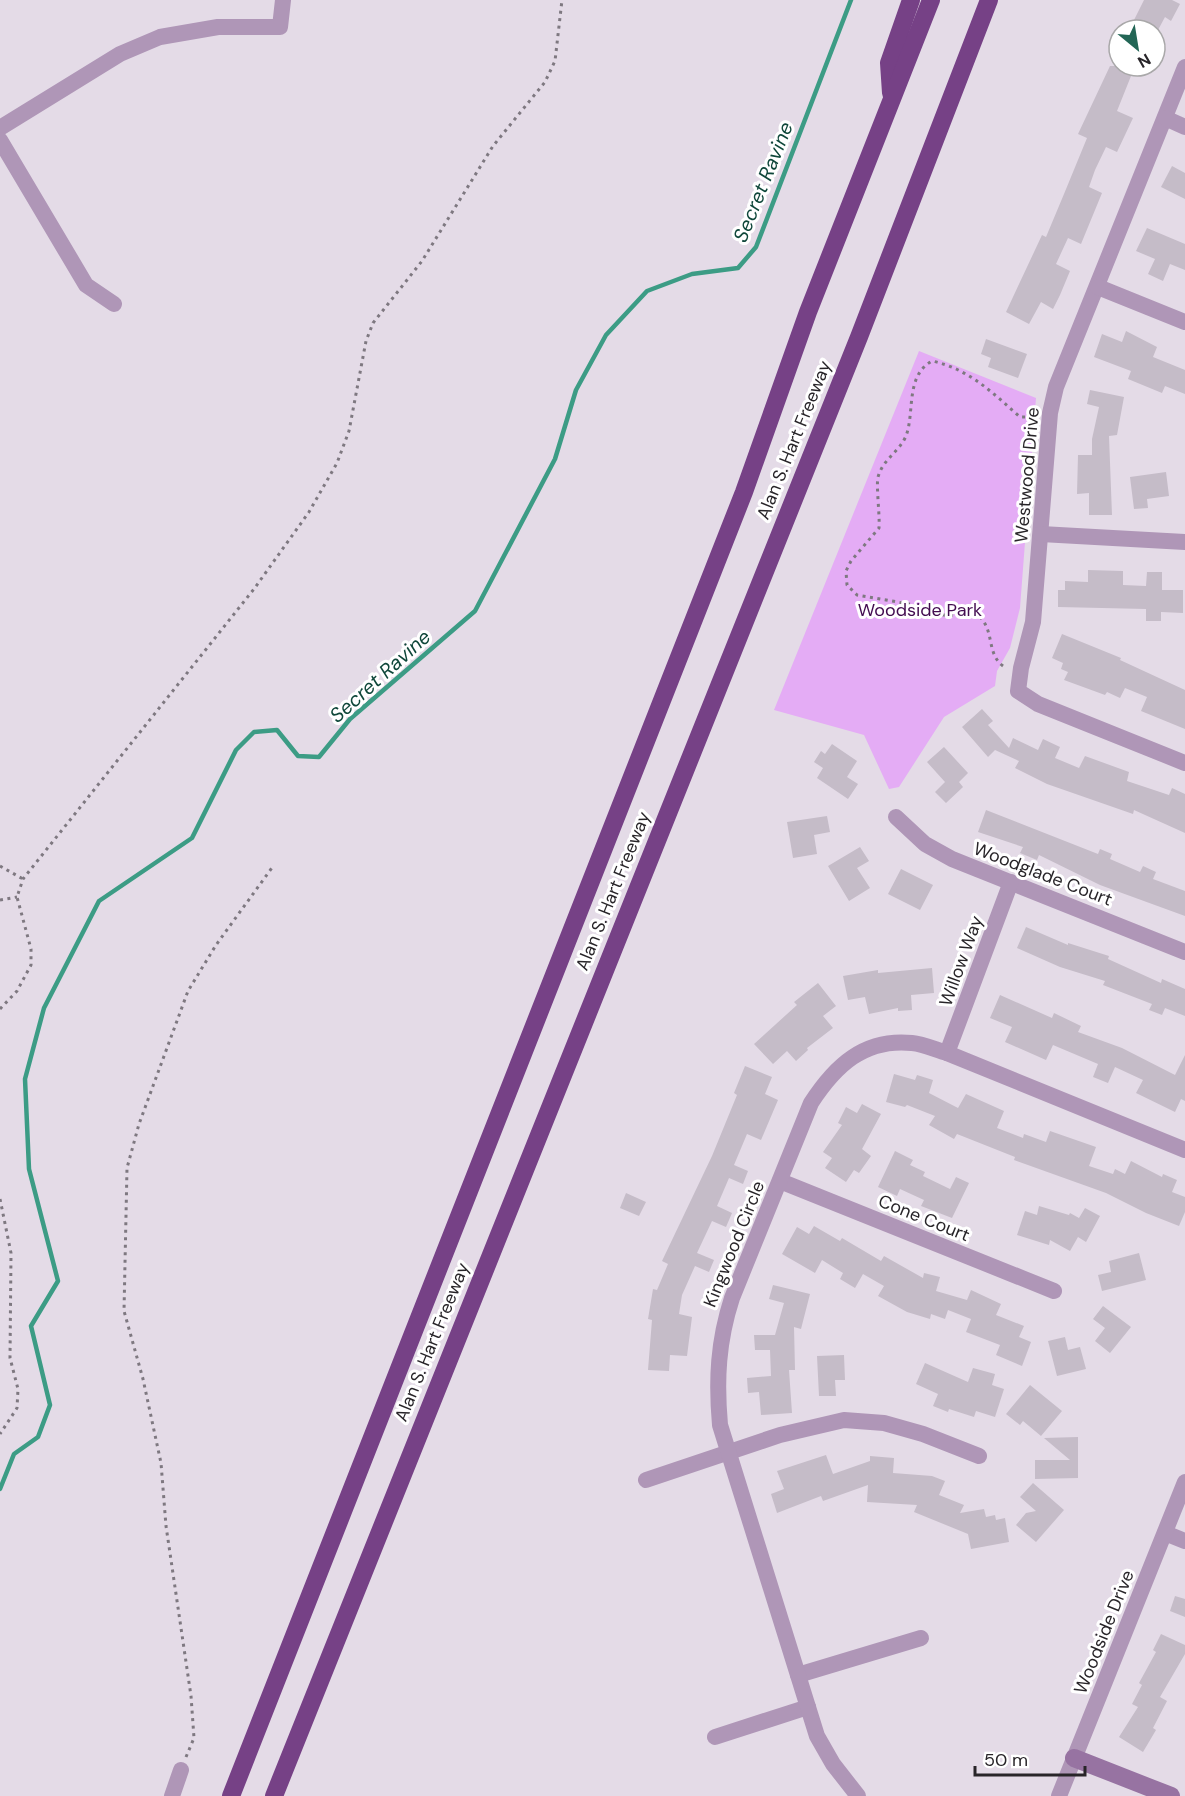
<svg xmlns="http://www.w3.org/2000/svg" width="1185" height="1796" viewBox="0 0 1185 1796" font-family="'DM Sans',sans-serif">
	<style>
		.green { fill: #e4acf5 }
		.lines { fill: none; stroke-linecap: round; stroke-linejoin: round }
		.stream { stroke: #3c9c85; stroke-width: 4.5 }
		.building { fill: #c5bcc8 }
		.path { stroke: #7e7880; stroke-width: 3; stroke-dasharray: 3 4.5; stroke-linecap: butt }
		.street { stroke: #af96b7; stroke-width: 16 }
		.secondary { stroke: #9773a2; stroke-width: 18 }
		.highway { stroke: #764186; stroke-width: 18 }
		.labels { text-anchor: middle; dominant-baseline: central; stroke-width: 6; stroke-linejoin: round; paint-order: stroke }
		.street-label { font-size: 18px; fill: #282529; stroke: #fff }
		.park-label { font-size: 18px; fill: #420c50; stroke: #fff }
		.water-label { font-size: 20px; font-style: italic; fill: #0f473a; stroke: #fff }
	</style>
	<rect width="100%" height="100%" fill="#e4dbe7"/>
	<path class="green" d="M919 351 1036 398 1020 608 1010 648 997 671 995 686 944 717 899 787 889 789 864 735 774 710Z"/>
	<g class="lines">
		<path class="stream" d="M0 1489 14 1454 38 1437 50 1405 31 1326 58 1281 29 1169 25 1079 44 1008 99 901 192 838 236 750 254 732 277 730 298 756 319 757 350 719 475 611 555 459 576 390 606 335 647 291 692 274 738 268 756 247 851 0"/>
	</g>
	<g class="building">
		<path d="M1144 0H1172L1180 4 1171 21 1165 17 1158 30H1129Z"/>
		<path d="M1110 66H1135L1117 111 1133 118 1117 152 1106 147 1095 170 1089 187 1102 193 1081 244 1068 238 1056 264 1070 271 1060 295 1053 309 1041 302 1029 324 1006 312 1042 235 1046 237 1064 194 1087 138 1078 134Z"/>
		<path d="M1172 166 1185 173V199L1161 187Z"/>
		<path d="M1147 228 1185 244V270L1170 264 1163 281 1148 274 1155 259 1136 251Z"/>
		<path d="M1126 331 1157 347 1153 357 1185 370V394L1165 386 1162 393 1128 379 1131 371 1094 357 1102 334 1122 342Z"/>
		<path d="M986 339 1027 354 1018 378 988 367 991 358 981 354Z"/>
		<path d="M1090 390 1124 397 1117 435 1109 436 1112 515H1089V493L1077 494 1078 455H1092V439L1099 407 1087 404Z"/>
		<path d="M1166 472 1169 496 1147 499 1148 508 1134 509 1130 477Z"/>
		<path d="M1088 570 1123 571V585L1146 586 1147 572H1162V590H1183V613L1161 612V621H1146V609L1058 607V590H1065V581L1088 582Z"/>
		<path d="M1062 634 1121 658 1120 660 1185 690V729L1141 711 1147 697 1125 688 1120 698 1107 692 1105 695 1064 680 1068 672 1061 669 1063 663 1052 658Z"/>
		<path d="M982 709 993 721 988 725 1009 748 1013 738 1038 750 1043 739 1060 747 1055 758 1079 768 1085 756 1129 772 1127 781 1169 795 1172 788 1185 794V833L1134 810 1133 814 1047 784 1015 768 1019 761 995 750 988 757 962 727Z"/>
		<path d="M832 744 857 761 847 777 858 784 848 799 817 778 823 768 814 762 821 751 825 754Z"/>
		<path d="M944 747 968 773 959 782 963 787 946 803 935 792 945 782 927 762Z"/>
		<path d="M986 810 1098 854 1100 849 1112 854 1110 859 1140 872 1143 866 1156 872 1153 879 1185 891V916L1100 885 1039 855 1037 860 1020 853 1023 847 978 832Z"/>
		<path d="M827 816 830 832 814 835 817 854 793 858 787 822Z"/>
		<path d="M860 847 869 861 857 868 870 888 849 901 828 866Z"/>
		<path d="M901 869 933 885 920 910 888 894Z"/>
		<path d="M1026 927 1068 945V943L1109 956 1108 959 1161 983 1162 979 1185 989V1016L1165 1008 1162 1015 1149 1010 1152 1004 1103 985 1105 981 1060 967 1017 948Z"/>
		<path d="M932 968 934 993 911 995 912 1010 898 1011V1008L869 1014 865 997 848 1000 843 976 878 970V973Z"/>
		<path d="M818 983 836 1006 823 1016 833 1028 807 1048 808 1050 796 1061 787 1051 773 1064 754 1044 797 1005 794 1002Z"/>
		<path d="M1000 995 1052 1018 1054 1013 1081 1026 1078 1032 1122 1048 1175 1075 1185 1055V1101L1181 1099 1175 1112 1136 1093 1143 1080 1115 1067 1108 1083 1093 1077 1098 1064 1053 1045 1046 1060 1005 1042 1012 1027 990 1018Z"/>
		<path d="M745 1066 772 1077 765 1094 778 1100 761 1140 747 1134 734 1165 748 1171 743 1184 729 1178 717 1206 732 1213 726 1227 712 1221 697 1253 714 1260 709 1272 695 1266 682 1295 679 1314 692 1317 687 1356 670 1355 669 1371 648 1370 652 1320 648 1319 653 1289 657 1290 668 1264 662 1261 712 1156 737 1095 734 1093Z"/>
		<path d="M894 1074 915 1080 917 1075 933 1080 929 1093 958 1108 966 1094 1004 1111 997 1128 1023 1138 1024 1134 1046 1142 1050 1131 1096 1147 1089 1166 1113 1174 1115 1169 1125 1174 1131 1161 1162 1177 1163 1174 1177 1180 1172 1192 1185 1197V1212L1179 1226 1146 1213 1106 1193 1014 1160 1015 1157 957 1134 954 1139 929 1125 935 1116 907 1105 905 1107 886 1102Z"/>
		<path d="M862 1104 881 1114 862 1149 871 1156 859 1173 854 1170 846 1182 825 1168 832 1158 823 1152 842 1125 838 1123 846 1107 857 1113Z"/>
		<path d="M895 1151 913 1160 910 1165 925 1172 923 1176 950 1189 956 1177 969 1183 952 1218 921 1206 924 1200 900 1189 897 1196 878 1187Z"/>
		<path d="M626 1193 646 1202 639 1216 620 1208Z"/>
		<path d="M1039 1206 1069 1215 1070 1213 1079 1218 1085 1208 1100 1216 1086 1242 1078 1237 1070 1251 1050 1240 1049 1245 1017 1235 1025 1211 1037 1215Z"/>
		<path d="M814 1226 840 1241 842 1238 881 1261 884 1256 923 1278 924 1273 940 1277 936 1291 967 1300 971 1290 1001 1304 996 1315 1024 1326 1019 1337 1031 1342 1022 1366 996 1355 1000 1345 966 1332 971 1319 948 1310 945 1319 931 1314 930 1319 907 1312 878 1296 884 1286 863 1274 855 1288 840 1279 843 1273 822 1260 815 1273 782 1254 797 1227 809 1234Z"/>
		<path d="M1139 1253 1146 1280 1102 1291 1098 1275 1111 1272 1109 1261Z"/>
		<path d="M773 1285 810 1294 801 1329 794 1327 795 1370H789L792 1413 761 1415 759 1392 748 1393 747 1378 771 1376 770 1350H755L754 1335H775L784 1303 769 1299Z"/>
		<path d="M1103 1306 1131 1327 1110 1353 1095 1341 1105 1328 1093 1319Z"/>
		<path d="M1065 1337 1068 1350 1080 1347 1086 1369 1057 1376 1048 1341Z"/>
		<path d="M844 1355 845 1380H835L836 1396H819L817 1356Z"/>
		<path d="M925 1363 968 1382 973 1368 995 1374 992 1385 1004 1389 995 1417 976 1411 974 1417 949 1409 948 1412 933 1406 938 1394 916 1384Z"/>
		<path d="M1030 1385 1062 1411 1041 1436 1023 1421 1020 1425 1006 1414Z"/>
		<path d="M1078 1437V1478L1035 1479V1460H1070L1044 1438Z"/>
		<path d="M826 1455 833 1474 870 1461V1456L894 1458 893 1473 932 1476 945 1481 939 1495 964 1505 960 1513 984 1509 986 1517 995 1515 996 1520 1005 1518 1009 1542 971 1549 968 1534 914 1512 917 1505 867 1502 868 1485 823 1501 821 1496 777 1513 771 1494 784 1489 777 1471Z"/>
		<path d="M1033 1483 1064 1510 1036 1542 1016 1525 1026 1513 1036 1511 1020 1497Z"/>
		<path d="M1175 1596 1185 1599V1617L1170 1611Z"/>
		<path d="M1161 1634 1185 1645V1654L1160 1697 1167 1701 1153 1728 1156 1730 1143 1752 1119 1737 1138 1707 1132 1704 1142 1685 1139 1683 1156 1652 1153 1650Z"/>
	</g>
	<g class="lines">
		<g class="path">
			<path d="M1003 666C986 653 995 631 979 616L943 615 909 604 857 595 847 585 846 571 851 561 879 528C880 516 876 486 878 477 883 459 899 452 906 436 915 412 905 376 932 361 969 369 993 393 1020 417H1035"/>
			<path d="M0 866 23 879"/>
			<path d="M0 900 17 897"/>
			<path d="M0 1009 17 991 31 965V949L17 897 23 879 254 589 309 512 337 463 349 431 366 341 373 323 422 261 493 146 545 82 555 61 562 0"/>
			<path d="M0 1199 11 1253 10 1358 18 1389 17 1408 0 1434"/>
			<path d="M186 1757 194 1738 191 1696 166 1526 161 1463 143 1379 124 1311 127 1168 139 1124 188 991 216 945 274 865"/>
		</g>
		<g class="street">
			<path d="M1185 67 1056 387 1050 413 1033 622 1021 668 1018 691 1038 704 1185 763"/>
			<path d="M1165 118 1185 127"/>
			<path d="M0 128 120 54 160 37 218 27H280L283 0"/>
			<path d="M0 140 86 285 114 304"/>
			<path d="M1098 287 1185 322"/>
			<path d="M1041 534 1185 542"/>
			<path d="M896 817 925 844 952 859 1185 952"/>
			<path d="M947 1053 1011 882"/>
			<path d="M780 1181 1054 1291"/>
			<path d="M646 1480 780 1435 844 1420 884 1423 923 1434 979 1456"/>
			<path d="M1165 1533 1185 1541"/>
			<path d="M798 1675 921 1638"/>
			<path d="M715 1737 808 1707"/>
			<path d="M172 1796 181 1770"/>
			<path d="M858 1796 833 1764 817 1736 720 1425C716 1380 718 1341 732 1298L811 1103C835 1066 864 1038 912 1043 924 1044 936 1050 947 1053L1185 1150"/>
			<path d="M1059 1796 1185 1482"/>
		</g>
		<path class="secondary" d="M1074 1758 1171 1796"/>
		<g class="highway">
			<path d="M891 93 889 63 911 0"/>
			<path d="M231 1796 744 492 808 312 931 0"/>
			<path d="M274 1796 859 337 989 0"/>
		</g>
	</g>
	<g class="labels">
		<g class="street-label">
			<text transform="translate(794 440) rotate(-68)">Alan S. Hart Freeway</text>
			<text transform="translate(1027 475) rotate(-85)">Westwood Drive</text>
			<text transform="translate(1043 874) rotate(21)">Woodglade Court</text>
			<text transform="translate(613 891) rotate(-68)">Alan S. Hart Freeway</text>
			<text transform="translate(961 961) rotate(-70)">Willow Way</text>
			<text transform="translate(924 1218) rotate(22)">Cone Court</text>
			<text transform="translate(734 1244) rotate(-68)">Kingwood Circle</text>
			<text transform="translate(432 1342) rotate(-68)">Alan S. Hart Freeway</text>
			<text transform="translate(1104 1632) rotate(-68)">Woodside Drive</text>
		</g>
		<g class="park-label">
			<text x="920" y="610">Woodside Park</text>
		</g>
		<g class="water-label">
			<text transform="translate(763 182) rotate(-68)">Secret Ravine</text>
			<text transform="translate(380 676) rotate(-42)">Secret Ravine</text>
		</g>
	</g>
	<g transform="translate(1137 48) rotate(150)"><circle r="28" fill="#ffffff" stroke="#a9a8a9" stroke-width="1.5"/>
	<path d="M0-4.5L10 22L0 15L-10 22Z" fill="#236656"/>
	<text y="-9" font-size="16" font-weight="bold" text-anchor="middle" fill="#282529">N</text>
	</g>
	<path d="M975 1766v9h110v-9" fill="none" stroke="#282529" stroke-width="3"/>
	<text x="984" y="1766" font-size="18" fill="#282529" stroke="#ffffff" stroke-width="4.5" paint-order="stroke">50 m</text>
</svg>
